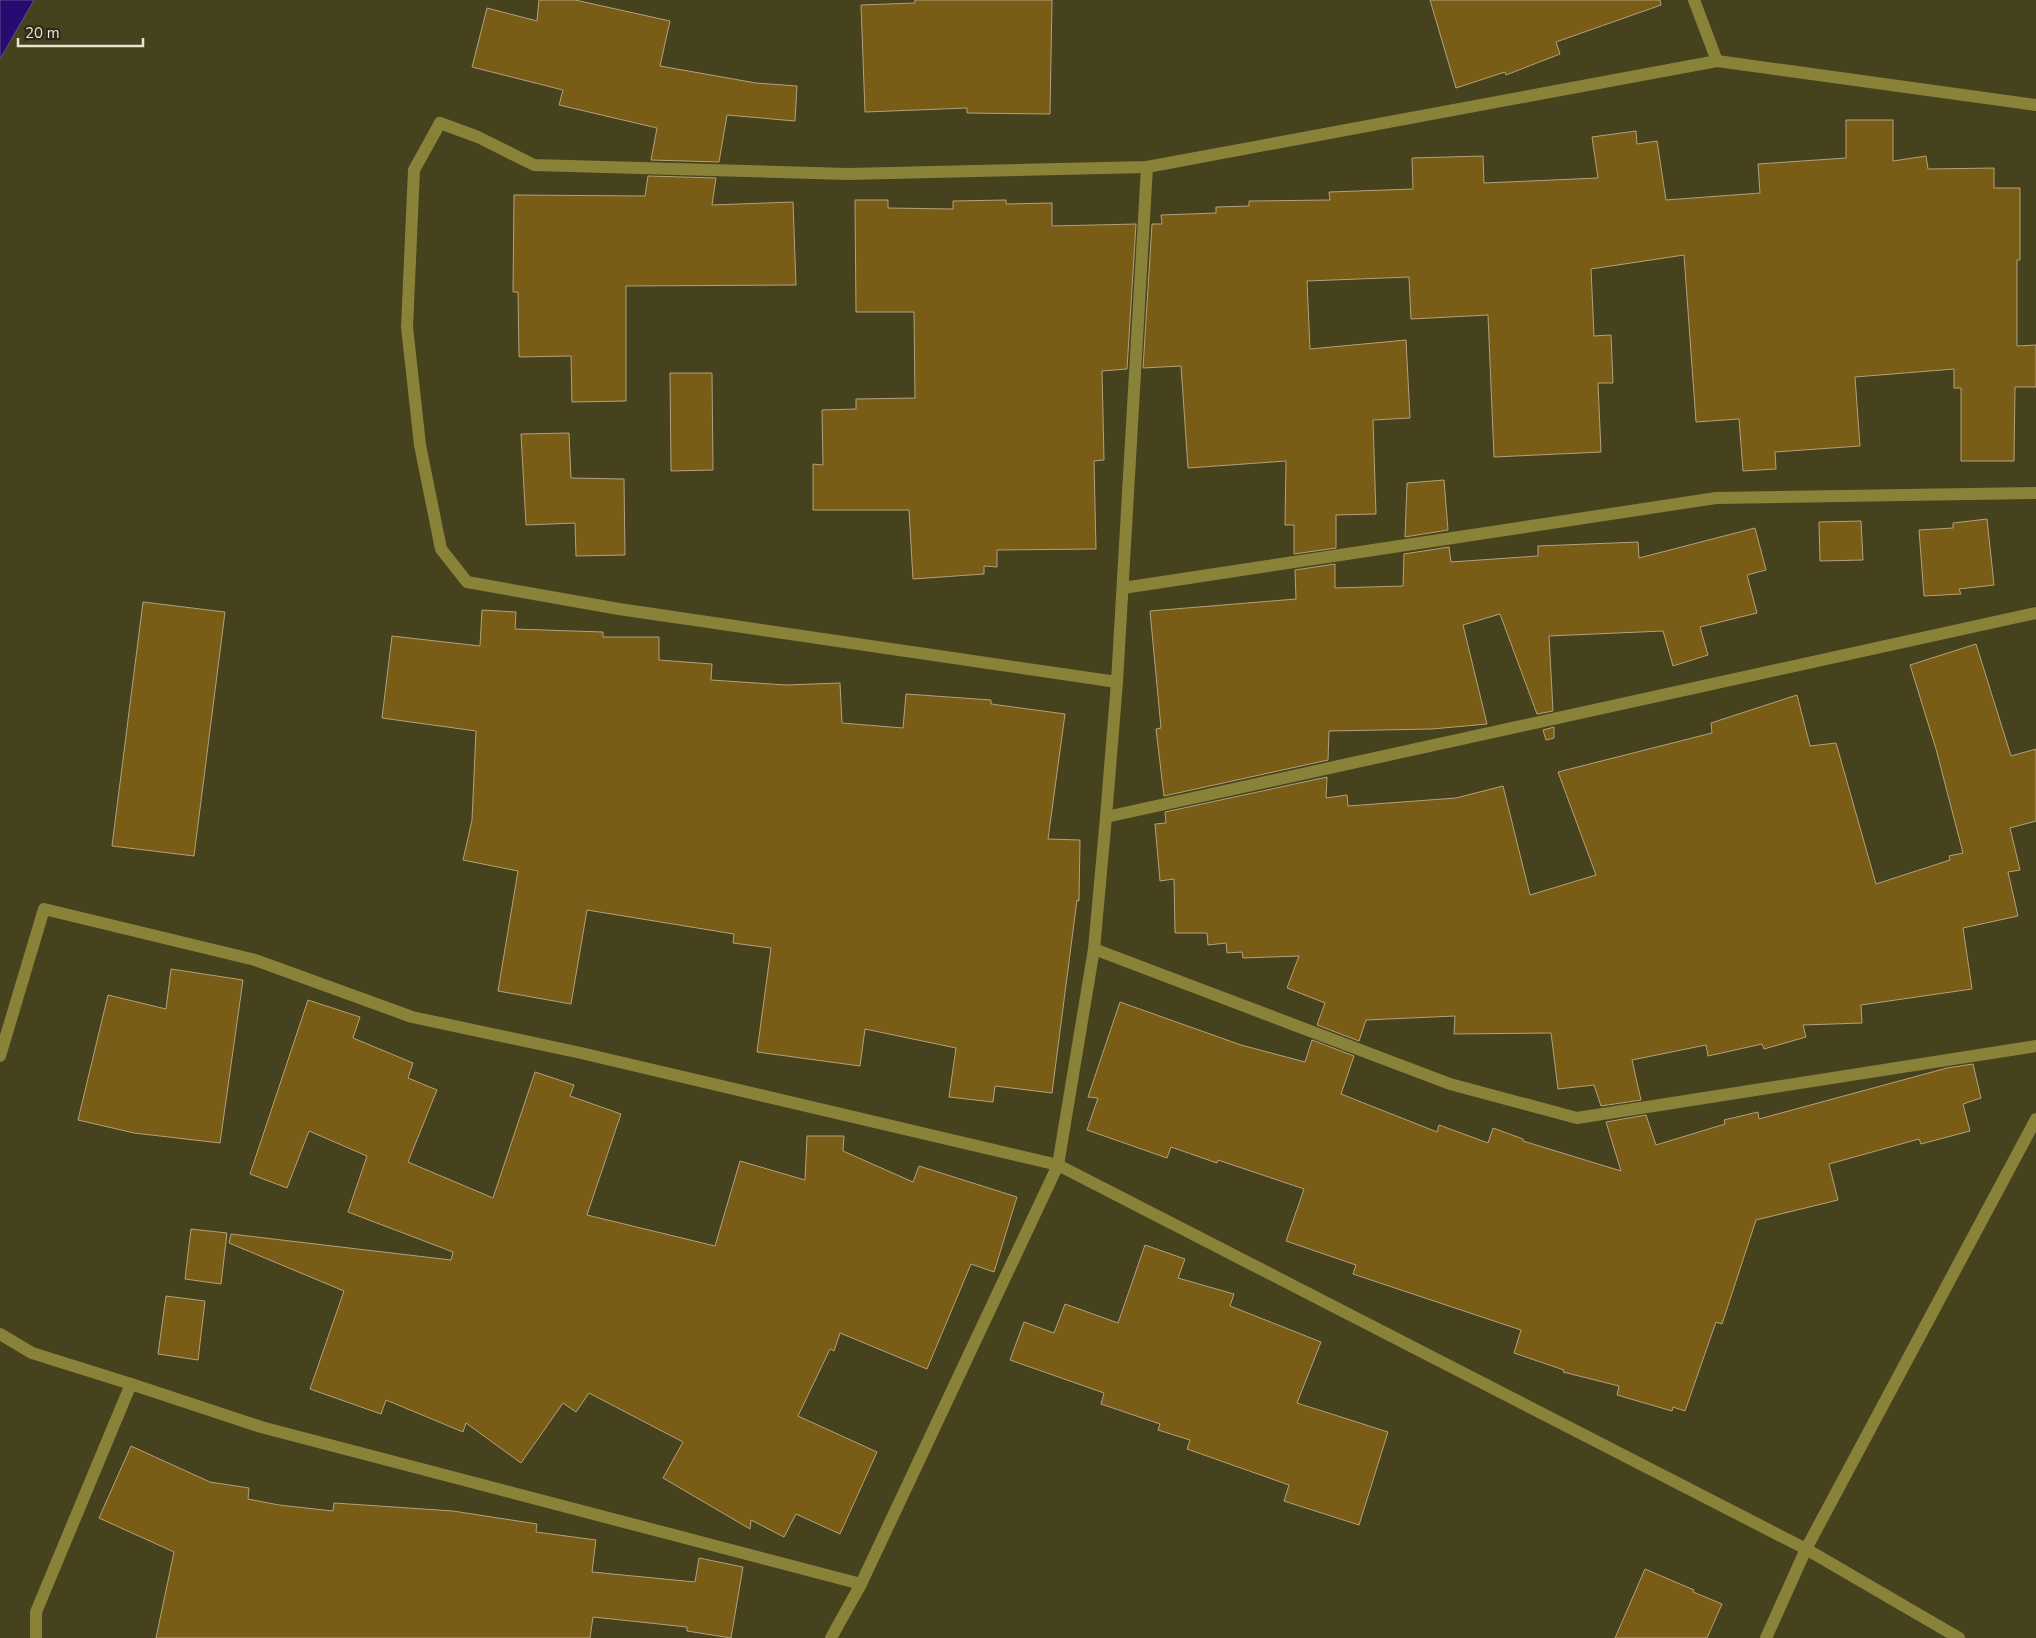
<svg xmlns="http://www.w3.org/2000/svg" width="2036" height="1638" viewBox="0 0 2036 1638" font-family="'Nunito Sans',sans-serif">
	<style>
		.water { fill: #280a70; stroke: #614c8d }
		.building { fill: #795c16; stroke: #b4a17c }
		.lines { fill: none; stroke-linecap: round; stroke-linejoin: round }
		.minor { stroke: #898339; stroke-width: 12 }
	</style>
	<rect width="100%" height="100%" fill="#46421d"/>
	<path class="water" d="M0 0H34L0 59Z"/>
	<g class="building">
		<path d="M539 0H575L670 21 660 66 756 83 797 86 795 121 727 115 719 162 651 160 657 128 559 105 563 90 472 67 487 8 537 21Z"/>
		<path d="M915 0H1052L1050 114 967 113V108L865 112 861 5 915 3Z"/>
		<path d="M1430 0H1660L1661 5 1556 42 1560 54 1506 75 1505 72 1456 88Z"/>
		<path d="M1846 120H1893V161L1926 156 1928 169 1994 168V188H2020V260H2017V346L2036 345V387H2015L2014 461H1961V388H1954V369L1855 377 1860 446 1775 452 1776 469 1743 471 1739 419 1696 422 1684 255 1591 269 1594 336 1611 335 1613 383H1598L1601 452 1494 457 1488 315 1411 319 1409 277 1307 281 1310 349 1406 340 1410 418 1373 420 1376 514 1336 515V548L1294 554V525H1285L1286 461 1188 468 1181 366 1143 368 1152 224H1162L1161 215 1216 213V207L1249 206V201L1330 200 1329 192 1413 189 1412 158 1483 156 1484 183 1598 178 1592 137 1636 131 1637 144 1657 141 1666 200 1760 193 1758 164 1846 158Z"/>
		<path d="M648 176 716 178 712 205 793 202 796 285 626 286V401L572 402 571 356 519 357 518 292H513L514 195 645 196Z"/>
		<path d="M855 200H888V208L953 209V201L1006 200V204L1052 203V226L1136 224 1127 369 1102 371 1104 460 1094 461 1096 549 997 550V567L984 566V574L913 579 909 510H813V464L823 465 822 410 856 409V399L915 398 914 312H856Z"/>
		<path d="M670 373H712L713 470 671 471Z"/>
		<path d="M569 433 571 478 624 479 625 555 576 556 575 523 526 525 521 434Z"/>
		<path d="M1444 480 1448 530 1405 537 1407 483Z"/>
		<path d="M1987 519 1994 585 1959 589 1961 594 1924 596 1919 530 1953 528V523Z"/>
		<path d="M1861 521 1863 560 1820 561 1819 522Z"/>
		<path d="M1755 528 1766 570 1747 575 1757 613 1700 627 1708 655 1673 666 1663 631 1549 636 1553 711 1537 714 1500 614 1463 625 1487 724 1432 729 1329 731 1328 760 1164 796 1156 729 1161 728 1150 611 1296 599 1295 570 1335 564V588L1403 586 1404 554 1449 547 1451 562 1538 556V546L1638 542 1639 558Z"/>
		<path d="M143 602 225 612 194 856 112 846Z"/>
		<path d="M482 610 516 612 515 629 603 632V637H659V660L712 664 711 680 786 685 840 683 842 723 903 728 906 694 991 700V704L1065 714 1048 839 1080 840 1079 901 1077 900 1052 1093 995 1086 993 1102 949 1097 956 1048 865 1029 860 1066 757 1052 771 948 733 943 734 934 587 910 571 1004 498 991 518 871 463 860 472 820 476 731 382 718 392 636 480 646Z"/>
		<path d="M1976 644 2011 756 2036 749V821L2010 828 2020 870 2008 872 2018 916 1963 928 1972 989 1861 1005 1862 1023 1803 1025 1806 1037 1764 1049 1762 1044 1708 1056 1706 1045 1632 1060 1641 1100 1601 1106 1594 1085 1558 1089 1551 1033 1454 1034 1455 1016 1366 1020 1359 1041 1317 1025 1325 1003 1287 988 1299 956 1243 958 1242 952 1227 953 1226 943 1208 945 1207 933H1175L1174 879 1160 881 1155 824 1166 823 1165 812 1327 777 1326 798 1347 795 1348 806 1456 798 1503 786 1530 895 1596 875 1558 772 1712 733 1711 723 1797 695 1810 746 1836 743 1876 884 1950 860 1949 856 1963 853 1936 749 1910 665Z"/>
		<path d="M1554 727V738L1546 740 1543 730Z"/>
		<path d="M171 969 243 980 220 1143 134 1133 78 1120 108 995 166 1009Z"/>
		<path d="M308 1000 360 1017 353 1038 413 1063 408 1078 437 1090 408 1162 493 1198 535 1072 574 1085 570 1096 621 1114 587 1215 715 1246 740 1161 805 1180 807 1136H844L843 1151 913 1182 919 1166 1017 1197 994 1272 971 1264 927 1369 840 1333 834 1351 830 1349 798 1416 877 1452 840 1534 796 1514 784 1537 751 1520 750 1529 663 1478 683 1442 589 1393 576 1412 563 1403 521 1463 466 1423 463 1432 386 1400 381 1414 310 1389 344 1291 229 1243 231 1234 451 1260 453 1252 348 1212 367 1156 309 1131 287 1188 250 1174Z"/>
		<path d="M1120 1002 1241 1045 1305 1062 1312 1040 1354 1056 1341 1094 1437 1132 1439 1125 1488 1143 1493 1128 1523 1139V1141L1621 1171 1606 1122 1646 1115 1656 1145 1725 1124 1724 1120 1758 1112 1759 1119 1947 1068 1973 1064 1981 1098 1963 1104 1970 1131 1921 1144 1919 1139 1829 1164 1838 1200 1756 1220 1722 1324 1716 1322 1685 1411 1673 1407 1672 1411 1617 1395 1619 1386 1563 1372 1564 1370 1514 1353 1521 1330 1353 1274 1356 1265 1286 1241 1304 1189 1218 1160 1217 1163 1171 1147 1167 1158 1087 1130 1098 1098 1088 1097Z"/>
		<path d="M191 1229 227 1233 221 1284 185 1279Z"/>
		<path d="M1145 1245 1185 1259 1178 1278 1234 1294 1230 1306 1321 1342 1297 1403 1388 1432 1359 1525 1284 1501 1289 1485 1187 1449 1190 1440 1158 1430 1160 1424 1101 1404 1104 1393 1010 1360 1024 1322 1054 1333 1065 1304 1118 1323Z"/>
		<path d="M166 1296 205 1301 198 1360 158 1354Z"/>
		<path d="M131 1446 210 1482 249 1488 248 1499 279 1505 333 1511 334 1503 453 1511 537 1524 536 1532 596 1540 592 1572 695 1582 699 1558 743 1567 731 1638 687 1631V1627L593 1617 590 1638H156L174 1552 99 1518Z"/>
		<path d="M1645 1569 1694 1590 1693 1592 1722 1604 1707 1638H1615Z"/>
	</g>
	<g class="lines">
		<g class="minor">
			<path d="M1694 0 1717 61"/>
			<path d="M1123 588 1716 498 2036 493"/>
			<path d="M1117 682 619 609 467 582 441 549 420 445 407 327 414 170 440 123 478 137 534 165 848 174 1147 167 1717 61 2036 105"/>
			<path d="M1106 817 2036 613"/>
			<path d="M1094 949 1450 1084 1577 1118 2036 1046"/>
			<path d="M0 1056 44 909 255 960 412 1017 581 1053 1058 1165 1806 1549 1959 1638"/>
			<path d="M0 1334 32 1353 131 1384"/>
			<path d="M36 1638V1612L131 1384 261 1427 861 1584"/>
			<path d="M831 1638 861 1584 1058 1165 1094 949 1106 817 1117 682 1147 167"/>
			<path d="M1766 1638 1806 1549 2036 1119"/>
		</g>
	</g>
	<path d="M18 38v8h125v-8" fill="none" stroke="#e6e5d0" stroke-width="2.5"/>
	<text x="25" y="38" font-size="15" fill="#e6e5d0" stroke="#2a2818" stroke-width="4" paint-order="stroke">20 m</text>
</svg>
